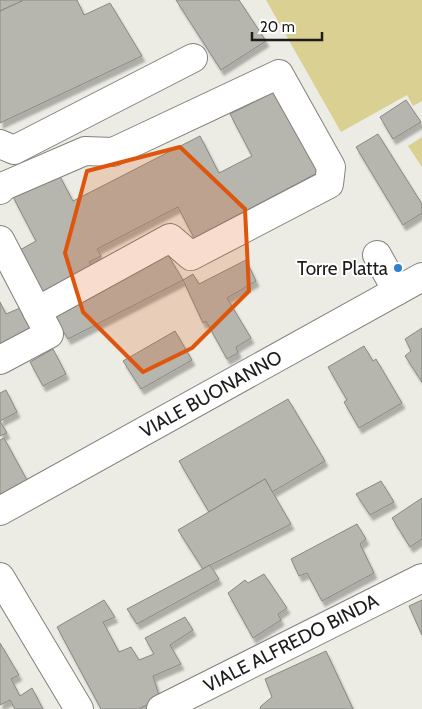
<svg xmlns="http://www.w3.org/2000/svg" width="422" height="709" viewBox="0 0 422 709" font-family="Cabin,sans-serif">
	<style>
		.green { fill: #d9d091 }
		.building { fill: #b6b6af; stroke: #898982; filter: url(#shadow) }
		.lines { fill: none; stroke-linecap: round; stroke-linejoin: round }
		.minor-casing { stroke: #82817b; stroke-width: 30 }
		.minor { stroke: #fff; stroke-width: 28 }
		.marked { fill: #de560d; fill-opacity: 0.2; stroke: #de560d; stroke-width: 4; stroke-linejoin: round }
		.poi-dot { fill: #2f80d0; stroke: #fff; stroke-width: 2 }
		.labels { text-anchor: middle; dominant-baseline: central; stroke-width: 4; stroke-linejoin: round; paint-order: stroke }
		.poi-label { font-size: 19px; fill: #1d1c1a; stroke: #fff; text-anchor: end }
		.street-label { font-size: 19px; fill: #1d1c1a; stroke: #fff }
	</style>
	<defs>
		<filter id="shadow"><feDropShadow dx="3" dy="5.5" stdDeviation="1" flood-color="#0004"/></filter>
	</defs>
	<rect width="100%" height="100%" fill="#ecebe4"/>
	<g class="green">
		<path d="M266 0H422V101L413 106 407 95 341 132Z"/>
		<path d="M422 137V167L408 146Z"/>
	</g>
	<g class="building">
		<path d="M0 0H21L22 1 0 11Z"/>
		<path d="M24 0H77L84 15 110 3 142 56 0 123V11Z"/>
		<path d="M176 0H239L266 41 221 70Z"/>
		<path d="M278 90 321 171 194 238 178 207 97 249 101 256 89 262 92 267 40 294 18 251 36 241 12 195 57 171 73 201 200 136 219 173 252 156 230 114Z"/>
		<path d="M406 100 421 122 393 139 380 117Z"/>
		<path d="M378 134 422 204V213L403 225 356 147Z"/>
		<path d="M168 255 183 280 68 339 53 315Z"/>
		<path d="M246 260 256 281 227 298 251 338 236 347 238 353 227 359 206 321 203 323 183 280 193 274 199 284Z"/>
		<path d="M0 302 6 314 20 308 32 331 0 351Z"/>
		<path d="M422 328V382L405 356 411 351 405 339Z"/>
		<path d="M175 331 192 360 141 389 123 361Z"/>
		<path d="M364 346 373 361 376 359 402 403 359 428 344 402 347 400 328 367Z"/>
		<path d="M53 349 66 374 43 386 30 362Z"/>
		<path d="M6 390 17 412 0 421V393Z"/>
		<path d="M288 399 325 461 272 492 265 479 209 512 179 461Z"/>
		<path d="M0 421 7 433 0 436Z"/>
		<path d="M4 438 27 480 0 495V440Z"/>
		<path d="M265 479 291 524 203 569 178 530Z"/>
		<path d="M381 481 394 502 370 515 356 494Z"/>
		<path d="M422 498V539L410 547 392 518Z"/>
		<path d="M357 524 366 539 360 544 374 573 322 601 307 573 299 576 291 559Z"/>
		<path d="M210 565 219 579 137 624 127 609Z"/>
		<path d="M264 574 287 608 278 614 281 620 253 638 228 593 245 580 248 583Z"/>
		<path d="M104 600 115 617 103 622 119 652 131 647 139 660 154 654 145 638 185 617 193 630 170 645 181 664 153 676 160 699 138 709H101L57 627Z"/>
		<path d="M422 600V635L409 606Z"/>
		<path d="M0 643 19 675 11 679 20 696 32 688 43 709H15L10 700 0 705Z"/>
		<path d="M326 651 353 709H260L261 706 272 697 265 679Z"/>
	</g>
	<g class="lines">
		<defs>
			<g id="minor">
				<path d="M0 144 14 150 193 58"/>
				<path d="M0 190 4 186 85 151 113 152 279 74 331 167 329 184 191 256 170 238 37 311"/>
				<path d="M0 240 49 334 0 360"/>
				<path d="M377 255 397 291"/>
				<path d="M0 511 422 277"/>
				<path d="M0 577 79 709"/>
				<path d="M161 709 422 578"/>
			</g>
		</defs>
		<use href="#minor" class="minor-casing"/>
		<use href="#minor" class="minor"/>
	</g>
	<path class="marked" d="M180 147 245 209 249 291 192 348 143 372 83 312 65 253 87 171Z"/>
	<circle class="poi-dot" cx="398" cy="268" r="5"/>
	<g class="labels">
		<g class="poi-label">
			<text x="388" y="268">Torre Platta</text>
		</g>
		<g class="street-label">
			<text transform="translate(211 394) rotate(-29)">VIALE BUONANNO</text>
			<text transform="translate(291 643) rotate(-27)">VIALE ALFREDO BINDA</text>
		</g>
	</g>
	<path d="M252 32v8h70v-8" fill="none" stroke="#1d1c1a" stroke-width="2.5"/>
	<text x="260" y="32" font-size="15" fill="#1d1c1a" stroke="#ffffff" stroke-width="4" paint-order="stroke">20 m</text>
</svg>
